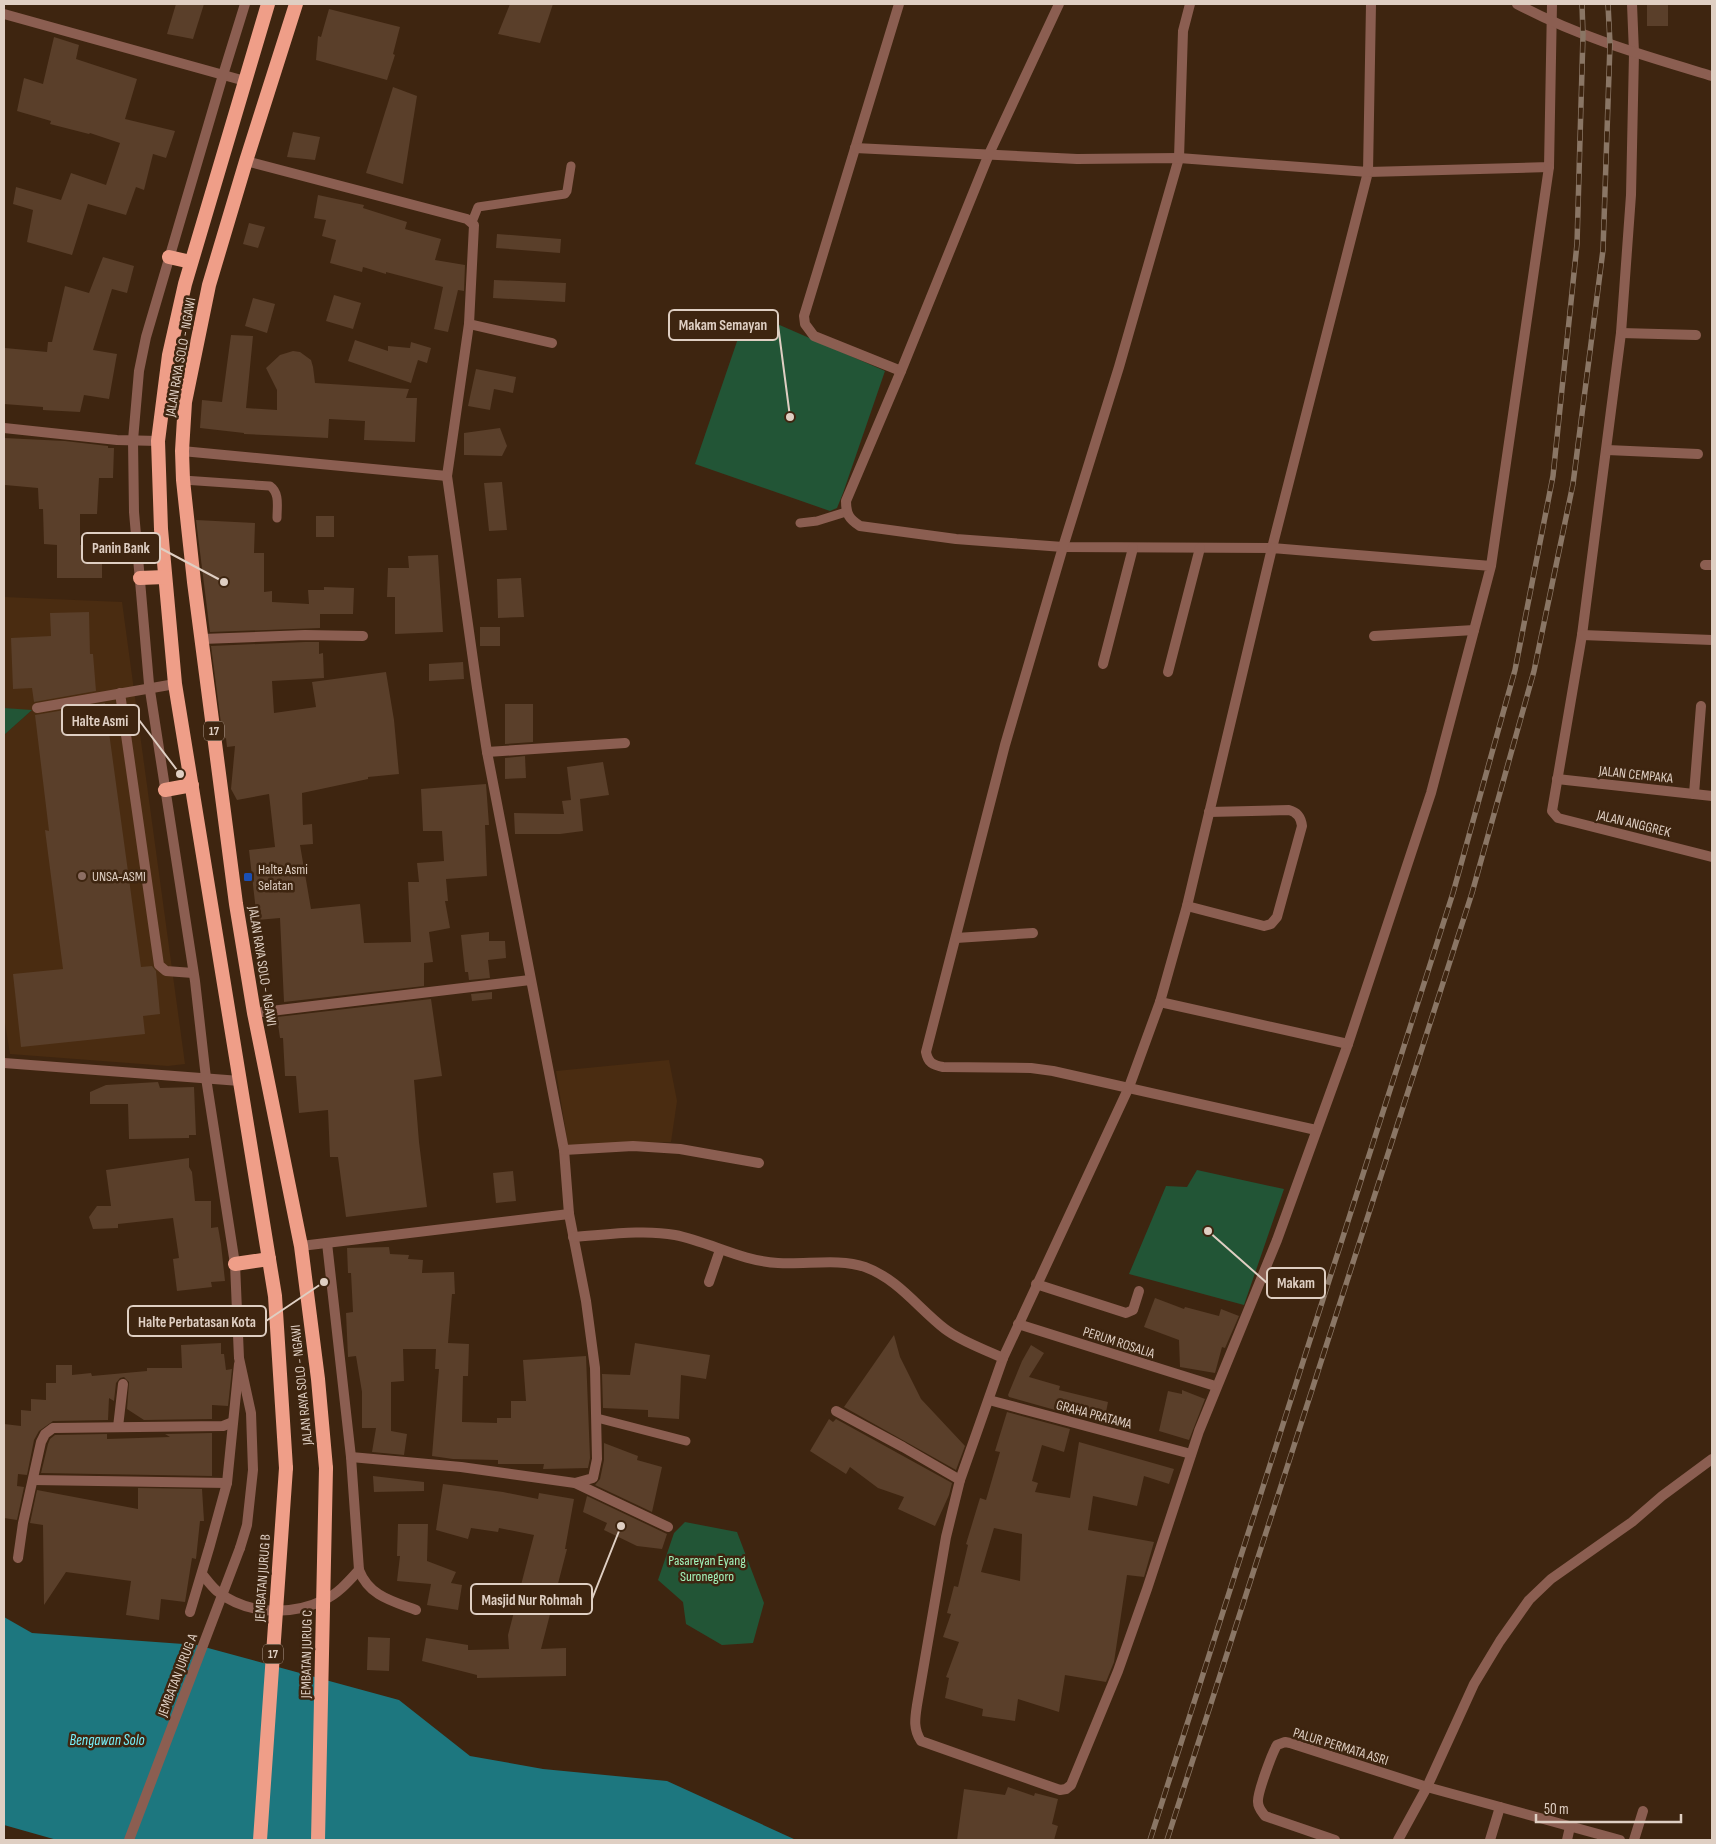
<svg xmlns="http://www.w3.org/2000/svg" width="1716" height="1844" viewBox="0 0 1716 1844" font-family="'Sofia Sans Condensed',sans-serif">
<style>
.built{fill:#4a2c11}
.green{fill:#225536}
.water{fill:#1d777f}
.building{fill:#5a3f2a;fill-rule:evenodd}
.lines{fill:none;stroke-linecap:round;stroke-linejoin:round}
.service{stroke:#8b5e51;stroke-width:9}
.minor{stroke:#8b5e51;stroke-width:10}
.tertiary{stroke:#8b5e51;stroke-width:10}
.trunk{stroke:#ef9e88;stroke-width:14}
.rail-casing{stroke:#8a7665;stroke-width:5.5}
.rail{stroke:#3e2510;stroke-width:4;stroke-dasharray:11;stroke-linecap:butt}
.tertiary-bridge{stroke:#8b5e51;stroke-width:10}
.trunk-bridge{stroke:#ef9e88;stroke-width:14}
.education-dot{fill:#8d6e63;stroke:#3e2510;stroke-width:2}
.transit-dot{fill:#1a4fb4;stroke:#3e2510;stroke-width:2}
.labels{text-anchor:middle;stroke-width:5;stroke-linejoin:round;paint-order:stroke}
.shield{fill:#3e2510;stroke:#af9c8d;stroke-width:1}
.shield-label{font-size:12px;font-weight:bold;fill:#dfcfc3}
.street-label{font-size:14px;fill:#dfcfc3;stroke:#3e2510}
.poi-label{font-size:14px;fill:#dfcfc3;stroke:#3e2510;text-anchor:start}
.park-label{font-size:14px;fill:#a3f5bd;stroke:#3e2510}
.water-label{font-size:15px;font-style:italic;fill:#77f2fd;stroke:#3e2510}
.leader{fill:none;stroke:#dfcfc3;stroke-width:2}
.callout-dot{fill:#dfcfc3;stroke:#3e2510;stroke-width:2}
.callout{fill:#3e2510;stroke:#dfcfc3;stroke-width:2}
.callout-label{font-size:15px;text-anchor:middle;font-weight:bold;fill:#dfcfc3}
</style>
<rect width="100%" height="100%" fill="#3e2510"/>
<g class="built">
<polygon points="4,597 122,602 185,1064 168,1066 10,1054 4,1017 4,735 31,711 4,708"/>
<polygon points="669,1060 677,1101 671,1142 568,1145 556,1071"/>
</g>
<g class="green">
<polygon points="744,321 775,323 885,371 843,493 837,508 830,511 695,464"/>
<polygon points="4,708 32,710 4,735"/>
<polygon points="1197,1170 1284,1189 1244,1305 1129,1274 1166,1186 1187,1187"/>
<polygon points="685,1522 737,1532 764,1603 753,1643 722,1645 686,1624 683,1602 658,1580 674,1533"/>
</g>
<polygon class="water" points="4,1617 32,1633 197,1645 399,1700 470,1756 543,1769 667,1781 796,1840 57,1840 4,1825"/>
<g class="building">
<polygon points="176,4 204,4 193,39 167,34"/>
<polygon points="510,4 553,4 540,43 498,34"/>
<rect x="1647" y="4" width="21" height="22"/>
<polygon points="329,9 400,27 393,54 395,55 387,80 316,60 318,36 321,37"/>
<polygon points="54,37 79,45 76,59 137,79 125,119 175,131 166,158 153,154 144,190 136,187 126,215 88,204 72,255 27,242 33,210 13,204 16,187 61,200 71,173 106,185 120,143 90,133 89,134 50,124 51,121 17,111 24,78 43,84"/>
<polygon points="393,87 417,96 403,184 366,173"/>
<polygon points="293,132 320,137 315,160 287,157"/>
<polygon points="318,195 364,205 363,208 407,222 405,229 441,239 435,260 465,265 464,291 458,290 448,332 434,329 443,287 386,272 386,274 363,267 362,272 330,263 336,240 322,236 326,220 314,218"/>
<polygon points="249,223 265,227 258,248 243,244"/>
<polygon points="497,234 561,239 560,253 496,248"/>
<polygon points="103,257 134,266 127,293 112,289 93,350 117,354 109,399 84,395 80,412 43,410 43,407 4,404 5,348 47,352 48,342 52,342 65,286 89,293"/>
<polygon points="494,280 566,283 565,302 493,298"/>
<polygon points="334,295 361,303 353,329 326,321"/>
<polygon points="253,298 275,304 267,333 245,326"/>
<polygon points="231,335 253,336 246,408 277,410 277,390 266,368 280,355 293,351 300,352 311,360 313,367 315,383 409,389 406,398 417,398 415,442 364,440 365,421 329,419 328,438 244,434 244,433 200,428 202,400 222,402"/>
<polygon points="355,340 388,351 388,346 410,348 411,342 431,348 427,363 418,360 411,383 348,361"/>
<polygon points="476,369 516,377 513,393 494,389 490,410 468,406"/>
<polygon points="500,428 507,446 502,456 464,455 464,433"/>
<polygon points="4,438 65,441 108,446 108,448 114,448 113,478 99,478 97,514 80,514 80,545 102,545 102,578 57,578 57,545 44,544 43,509 39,509 38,488 5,485"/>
<polygon points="502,482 507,530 489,531 484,483"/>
<rect x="316" y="516" width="18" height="21"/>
<polygon points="196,520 255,523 254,553 264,553 264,592 272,591 272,602 309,604 308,590 324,590 324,587 354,588 353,614 320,614 320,628 210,632"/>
<polygon points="438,555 443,632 395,634 395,597 387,597 388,568 409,568 408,556"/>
<polygon points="521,578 524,617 498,618 497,579"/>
<polygon points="89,612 90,654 93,654 96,691 34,702 32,688 13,689 11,638 51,636 50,613"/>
<rect x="480" y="627" width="20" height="19"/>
<polygon points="305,642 319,642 319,654 323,653 324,678 272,681 274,713 316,707 312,682 386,672 394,720 399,774 368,777 368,779 302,793 303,825 312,824 313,844 300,845 311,909 360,904 364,943 411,942 408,882 419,882 417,863 444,861 442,831 423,831 421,789 486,784 489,825 485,825 487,876 446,879 448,901 445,901 450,928 429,932 433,962 424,963 424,986 284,1002 280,918 257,920 249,850 275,847 269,794 237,800 231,789 235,746 227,747 226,738 223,739 211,646"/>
<polygon points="463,662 464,679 429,681 429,664"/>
<polygon points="105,703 141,967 152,966 156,971 160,1014 143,1016 145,1034 21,1047 13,974 63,969 45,830 49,831 35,715"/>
<polygon points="505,704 533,704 533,742 505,744"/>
<polygon points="525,756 526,778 505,779 505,758"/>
<polygon points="603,762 609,795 580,799 583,831 560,834 515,834 514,813 564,814 562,801 571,800 567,767"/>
<polygon points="489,932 489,941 505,941 506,958 488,960 490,978 469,980 468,972 465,972 461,935"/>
<polygon points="492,992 492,999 472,1001 471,994"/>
<polygon points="431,999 442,1076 414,1080 419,1142 427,1207 346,1217 338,1157 330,1157 328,1110 299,1113 296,1076 285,1076 283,1038 280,1038 277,1017"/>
<polygon points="158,1082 160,1088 194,1087 196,1135 189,1135 189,1138 129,1139 128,1104 90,1104 90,1092 106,1085"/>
<polygon points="189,1158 189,1167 192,1172 195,1201 211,1201 211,1228 218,1227 221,1244 225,1281 211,1282 212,1287 177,1291 173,1259 179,1258 173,1218 118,1224 118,1228 93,1229 89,1217 97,1206 111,1206 106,1170"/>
<polygon points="513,1171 516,1201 496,1203 493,1173"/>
<polygon points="389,1247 390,1254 409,1255 408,1259 423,1260 422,1273 454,1272 455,1294 452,1294 448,1343 469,1344 468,1376 463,1376 462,1422 497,1423 497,1418 511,1418 511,1401 526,1401 523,1360 586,1356 590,1458 588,1468 543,1469 544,1464 498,1464 498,1460 453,1459 432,1456 439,1369 435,1369 436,1349 403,1349 404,1381 391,1382 391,1431 407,1434 404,1455 372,1452 376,1428 362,1428 362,1392 356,1356 348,1357 346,1313 353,1312 351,1273 348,1273 347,1248"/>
<polygon points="1155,1298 1184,1309 1185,1307 1219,1316 1221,1309 1239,1316 1225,1348 1222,1347 1215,1373 1180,1367 1179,1340 1144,1327"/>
<polygon points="894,1335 900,1357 921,1399 965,1446 956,1470 844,1407"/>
<polygon points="221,1343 221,1354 224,1354 226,1370 232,1369 228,1406 212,1405 212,1419 144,1420 127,1409 129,1382 124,1377 120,1378 116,1383 114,1401 109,1398 108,1420 53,1421 39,1431 34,1440 27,1475 18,1474 17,1486 24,1487 17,1520 4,1518 4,1424 21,1426 21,1410 31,1411 31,1399 46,1400 46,1383 56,1383 56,1365 72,1365 72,1375 91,1373 92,1376 147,1371 147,1368 182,1368 181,1345"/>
<polygon points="635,1343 710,1355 706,1379 681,1375 679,1419 648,1417 648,1410 603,1408 602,1374 630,1375"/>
<polygon points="1031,1345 1044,1353 1029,1377 1060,1386 1059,1390 1108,1402 1105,1417 1074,1409 1073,1415 1009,1397 1008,1395 1022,1361"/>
<polygon points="1182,1390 1205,1399 1189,1440 1159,1431 1168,1391 1182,1394"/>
<path d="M1007,1412L1070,1429L1064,1452L1042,1445L1032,1481L1038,1483L1035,1492L1070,1498L1079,1442L1174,1469L1169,1484L1144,1476L1137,1506L1093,1496L1088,1530L1154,1542L1144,1577L1127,1575L1114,1662L1106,1682L1065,1675L1059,1712L1018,1699L1015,1721L982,1716L983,1709L945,1698L949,1678L946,1677L959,1642L943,1637L951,1614L947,1613L954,1586L958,1587L968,1545L966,1544L980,1498L986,1500L1000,1452L995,1451ZM994,1528L1022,1534L1020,1581L981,1572Z"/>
<polygon points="829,1419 833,1422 836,1419 952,1483 949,1495 935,1526 898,1509 904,1497 878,1488 850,1467 846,1474 810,1451"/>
<polygon points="212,1433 212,1476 41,1473 48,1444 50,1439 55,1435 107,1434 107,1439 170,1437 165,1434"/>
<polygon points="604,1443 638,1456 637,1460 662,1467 652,1512 595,1485 600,1479 604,1460"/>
<polygon points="373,1476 424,1482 424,1491 374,1492"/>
<polygon points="443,1484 503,1492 538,1499 539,1493 574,1499 565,1549 567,1549 541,1649 566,1648 566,1676 477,1678 477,1675 422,1661 426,1638 468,1645 468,1650 509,1649 508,1635 534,1535 499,1528 498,1532 471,1528 468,1539 436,1530"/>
<polygon points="138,1488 202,1489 204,1521 200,1521 196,1559 192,1558 185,1602 161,1599 159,1620 126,1615 131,1581 66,1572 44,1605 43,1525 30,1523 37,1490 138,1509"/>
<polygon points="587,1496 667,1534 662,1549 637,1546 604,1530 607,1523 583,1512"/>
<polygon points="398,1524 428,1524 427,1561 456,1572 451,1583 462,1585 458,1610 427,1605 431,1584 397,1581 400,1556 397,1556"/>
<polygon points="368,1637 390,1638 389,1671 367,1670"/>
<polygon points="1008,1787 1034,1796 1035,1793 1058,1799 1052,1824 1058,1826 1054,1840 957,1840 964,1789 1005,1795"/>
</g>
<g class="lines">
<g class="service">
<polyline points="472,222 478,207 565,194 567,191 571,166"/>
<path d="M183,480L270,486C280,493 277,506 277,518"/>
<polyline points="800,523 817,521 846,512"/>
<polyline points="597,1418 686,1441"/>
</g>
<g class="minor">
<polyline points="899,4 804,316 805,324 814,336 901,371"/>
<path d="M1059,4L989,154L901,371L846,501C846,514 849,519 860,526L956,539L1063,547L1272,548L1368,172L1549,167L1552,4"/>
<path d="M1190,4L1183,31L1179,158L1119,367L1063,547L1005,745L926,1052C928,1063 933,1065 943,1067L1031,1068L1053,1071L1316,1130"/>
<polyline points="1632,4 1634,53 1631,195 1621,333 1582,635 1552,811 1558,818 1712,857"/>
<polyline points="4,14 245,81"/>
<polyline points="855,148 1077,159 1179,158 1368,172 1371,4"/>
<polyline points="246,161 467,219 474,225 469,324 447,476 477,688 487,752 564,1150 569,1214 586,1301 595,1368 597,1459 593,1478 575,1483"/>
<polyline points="469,324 552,343"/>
<polyline points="1621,333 1696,335"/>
<polyline points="4,428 117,440 158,441"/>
<polyline points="1607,450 1698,454"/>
<polyline points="182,451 447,476"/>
<polyline points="1705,565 1712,565"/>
<path d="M1491,566L1431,793L1348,1044L1277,1240L1199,1431L1147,1589L1118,1671L1071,1785L1066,1789L1060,1790L921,1741C913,1729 915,1718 917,1705L946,1537L960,1480L1003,1358L1129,1087L1160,1002L1187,906L1272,548L1491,566L1549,167"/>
<polyline points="1582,635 1712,640"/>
<polyline points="1374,636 1474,630"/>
<polyline points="202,639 305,635 363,636"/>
<polyline points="1103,664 1133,548"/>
<polyline points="1168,672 1200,548"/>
<polyline points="120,693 159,965 166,971 193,973"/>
<polyline points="37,708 175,684"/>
<polyline points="487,752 625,743"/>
<polyline points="1557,779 1712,796"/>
<polyline points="1694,794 1701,706"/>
<path d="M1187,906L1264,926L1271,924L1277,917L1302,826C1301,817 1297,812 1289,810L1209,812"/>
<polyline points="956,938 1033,933"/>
<polyline points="1160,1002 1348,1044"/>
<polyline points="254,1013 530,980"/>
<polyline points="4,1063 240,1081"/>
<polyline points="564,1150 633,1146 680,1149 759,1163"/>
<path d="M573,1237C604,1235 644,1229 675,1235C710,1242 741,1261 778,1263C805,1265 839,1258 865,1267C898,1279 918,1308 945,1329C962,1342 984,1349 1003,1358"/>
<path d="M327,1243L351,1457L359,1570C369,1596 392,1601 416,1610"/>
<polyline points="301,1246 569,1214"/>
<polyline points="709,1282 720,1250"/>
<polyline points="1036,1284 1126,1313 1133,1310 1139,1291"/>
<polyline points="1018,1324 1212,1385"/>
<polyline points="989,1400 1191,1454"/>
<polyline points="836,1411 903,1447 960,1480"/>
<polyline points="118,1427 123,1384"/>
<polyline points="351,1457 461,1467 575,1483 668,1527"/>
<polyline points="33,1480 227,1483"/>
<polyline points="18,1558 23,1523 41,1442 45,1434 53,1428 223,1426 233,1422"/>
<path d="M202,1574C207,1580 212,1587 217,1591C247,1615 291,1616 324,1600C338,1594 349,1581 359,1570"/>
<polyline points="190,1612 210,1545 227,1483 239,1364"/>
<path d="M1335,1840L1265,1816C1262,1812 1258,1808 1258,1802C1257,1794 1272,1753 1277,1745L1285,1742L1290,1743L1427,1787L1620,1840"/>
<polyline points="1398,1840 1427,1787 1474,1684 1500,1641 1529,1600 1551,1579 1632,1522 1662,1496 1712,1459"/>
<polyline points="1490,1840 1500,1807"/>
<polyline points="1567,1840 1570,1827"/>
<polyline points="1634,1840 1643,1811"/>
</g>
<g class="tertiary">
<path d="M1517,4C1578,37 1645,56 1712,76"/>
<polyline points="240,1548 247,1525 253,1470 251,1413 239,1358 235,1264 206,1078 195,981 149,684 134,512 133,440 139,371 146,337 223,75 245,4"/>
</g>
<g class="trunk">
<polyline points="268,4 185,284 169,355 158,441 161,529 175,684 275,1296 286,1468"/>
<polyline points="296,4 246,161 209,285 185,402 182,451 183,480 194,582 236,904 254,1013 301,1246 318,1379 326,1468"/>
<polyline points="169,257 191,262"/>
<polyline points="140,578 165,577"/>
<polyline points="165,790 192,785"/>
<polyline points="235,1264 269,1259"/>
</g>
<g class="rail-casing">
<g id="rail">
<polyline points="1150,1840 1453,893 1515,670 1553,476 1577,244 1583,35 1582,4"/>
<polyline points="1167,1840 1472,893 1534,671 1573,484 1603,250 1610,44 1608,4"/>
</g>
</g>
<use href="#rail" class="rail"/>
<polyline class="tertiary-bridge" points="129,1840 240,1548"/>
<g class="trunk-bridge">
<polyline points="260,1840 286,1468"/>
<polyline points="318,1840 326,1468"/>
</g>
</g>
<circle class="education-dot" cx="82" cy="876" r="5"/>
<rect class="transit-dot" x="243" y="872" width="10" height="10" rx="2.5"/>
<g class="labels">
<g class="shield">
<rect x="204" y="721.5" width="20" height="19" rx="4"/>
<rect x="263" y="1644.5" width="20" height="19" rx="4"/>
</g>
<g class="shield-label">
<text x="214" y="735">17</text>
<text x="273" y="1658">17</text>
</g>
<g class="street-label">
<text transform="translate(180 357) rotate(-80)" y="5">JALAN RAYA SOLO - NGAWI</text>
<text transform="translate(1636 774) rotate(6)" y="5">JALAN CEMPAKA</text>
<text transform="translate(1634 823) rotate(14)" y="5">JALAN ANGGREK</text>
<text transform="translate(263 966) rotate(81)" y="5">JALAN RAYA SOLO - NGAWI</text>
<text transform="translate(1119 1342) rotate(18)" y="5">PERUM ROSALIA</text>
<text transform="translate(301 1385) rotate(-96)" y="5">JALAN RAYA SOLO - NGAWI</text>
<text transform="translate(1094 1414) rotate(15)" y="5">GRAHA PRATAMA</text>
<text transform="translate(262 1578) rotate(-86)" y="5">JEMBATAN JURUG B</text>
<text transform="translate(306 1654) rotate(-89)" y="5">JEMBATAN JURUG C</text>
<text transform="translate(177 1675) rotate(-69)" y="5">JEMBATAN JURUG A</text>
<text transform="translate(1341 1746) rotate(17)" y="5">PALUR PERMATA ASRI</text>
</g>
<g class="poi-label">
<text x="258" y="874">Halte Asmi<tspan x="258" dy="16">Selatan</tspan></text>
<text x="92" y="881">UNSA-ASMI</text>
</g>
<g class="park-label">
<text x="707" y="1565">Pasareyan Eyang<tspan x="707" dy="16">Suronegoro</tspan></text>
</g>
<g class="water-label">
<text x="107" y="1745">Bengawan Solo</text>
</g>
</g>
<path class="leader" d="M790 417L778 325M224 582L160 548M180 774L139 720M1208 1231L1267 1283M324 1282L266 1321M621 1526L592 1599"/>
<g class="callout-dot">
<circle cx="790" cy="417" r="5"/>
<circle cx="224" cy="582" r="5"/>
<circle cx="180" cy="774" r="5"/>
<circle cx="1208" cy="1231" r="5"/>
<circle cx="324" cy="1282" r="5"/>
<circle cx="621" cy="1526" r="5"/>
</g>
<g class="callout">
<rect x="669" y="310" width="109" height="30" rx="5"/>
<rect x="82" y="533" width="78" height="30" rx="5"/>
<rect x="62" y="705" width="77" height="30" rx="5"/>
<rect x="1267" y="1268" width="58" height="30" rx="5"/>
<rect x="128" y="1306" width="138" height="30" rx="5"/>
<rect x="471" y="1584" width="121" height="30" rx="5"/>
</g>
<g class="callout-label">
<text x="723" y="330">Makam Semayan</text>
<text x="121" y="553">Panin Bank</text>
<text x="100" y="726">Halte Asmi</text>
<text x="1296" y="1288">Makam</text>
<text x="197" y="1327">Halte Perbatasan Kota</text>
<text x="532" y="1605">Masjid Nur Rohmah</text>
</g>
<rect width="1716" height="1844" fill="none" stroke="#dfcfc3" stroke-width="10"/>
<path d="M1536 1814v8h145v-8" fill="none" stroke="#dfcfc3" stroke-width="2.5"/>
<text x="1544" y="1814" font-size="15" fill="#dfcfc3" stroke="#3e2510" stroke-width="4" paint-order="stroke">50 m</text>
</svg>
